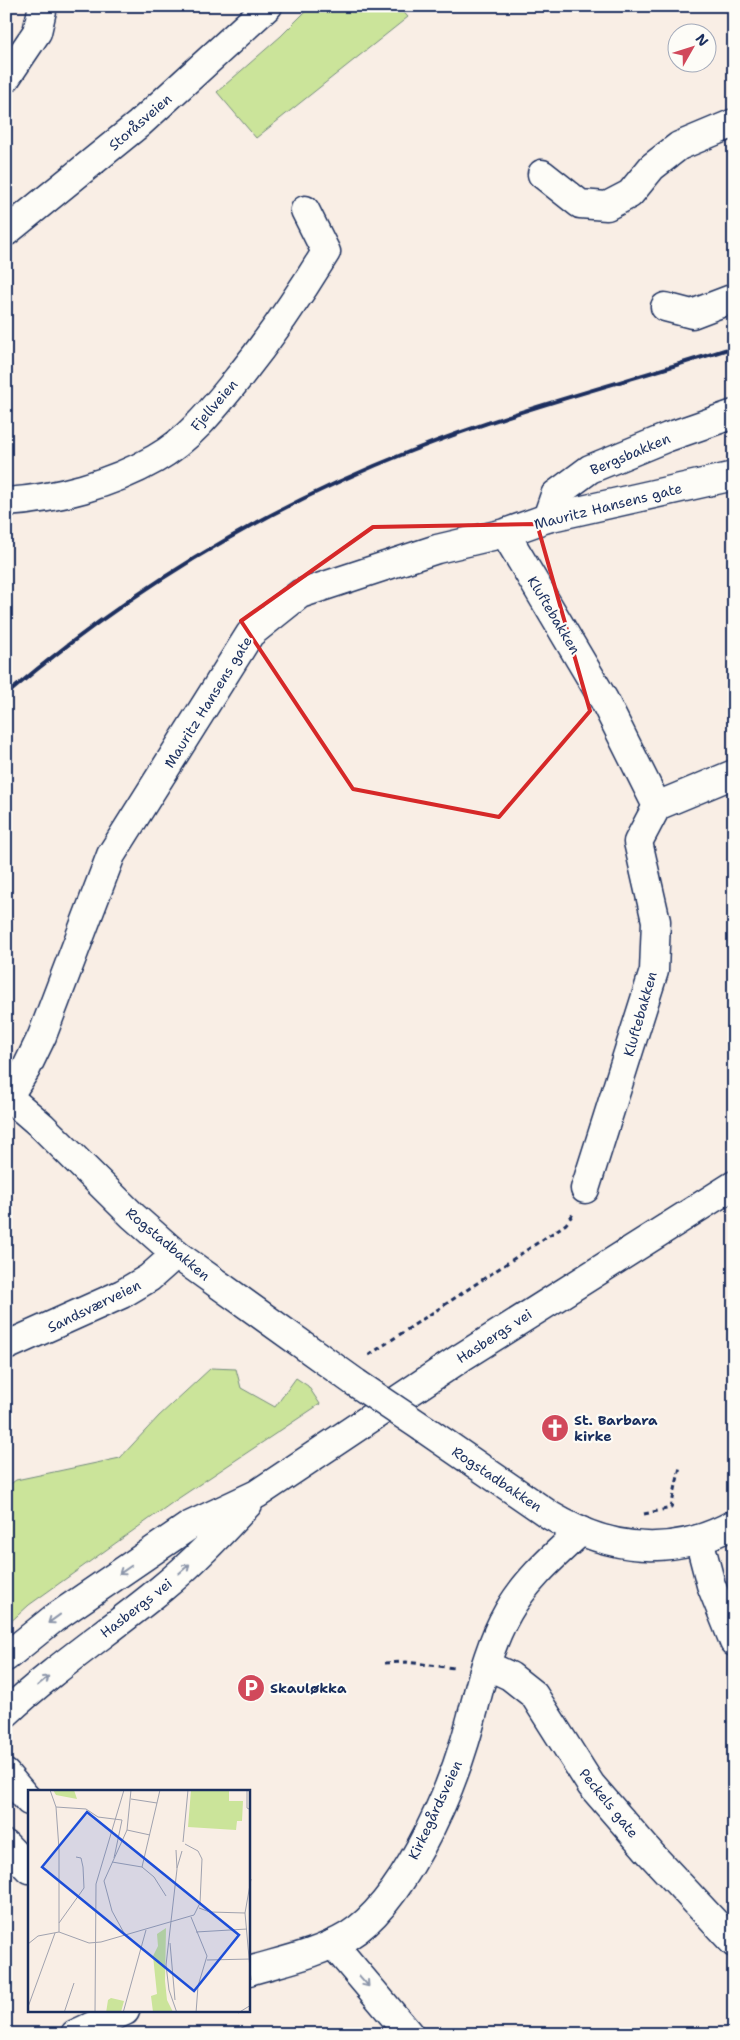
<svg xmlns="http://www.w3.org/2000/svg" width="740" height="2040" viewBox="0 0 740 2040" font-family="'Shantell Sans',sans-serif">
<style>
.green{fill:#cbe49a;stroke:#738a7c}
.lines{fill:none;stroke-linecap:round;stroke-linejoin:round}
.minor-casing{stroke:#1b2f5e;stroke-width:31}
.path{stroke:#1b2f5e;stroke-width:3;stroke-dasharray:5 4;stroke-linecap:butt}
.minor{stroke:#fdfcf7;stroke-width:28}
.rail{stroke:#1b2f5e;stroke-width:4}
.minor-bridge-casing{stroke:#1b2f5e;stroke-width:31;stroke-linecap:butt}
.minor-bridge{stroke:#fdfcf7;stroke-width:28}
.oneway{stroke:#8c96aa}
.marked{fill:none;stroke:#d62828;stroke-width:4;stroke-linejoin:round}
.labels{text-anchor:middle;stroke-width:4.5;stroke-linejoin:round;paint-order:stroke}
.street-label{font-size:14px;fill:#1b2f5e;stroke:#fdfcf7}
.poi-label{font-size:14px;font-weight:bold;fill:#1b2f5e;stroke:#fdfcf7;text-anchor:start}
.inset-road{fill:none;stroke:#a0a2af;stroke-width:1}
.view{fill:#1d4ed8;fill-opacity:0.15;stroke:#1d4ed8;stroke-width:2.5}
.inset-edge{fill:none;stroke:#1b2f5e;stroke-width:2.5}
</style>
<rect width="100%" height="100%" fill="#f9eee5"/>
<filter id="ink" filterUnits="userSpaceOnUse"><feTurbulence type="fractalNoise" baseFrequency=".02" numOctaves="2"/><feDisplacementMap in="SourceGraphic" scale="10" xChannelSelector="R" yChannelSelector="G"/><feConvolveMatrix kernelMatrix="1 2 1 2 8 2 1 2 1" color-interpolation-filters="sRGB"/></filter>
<g filter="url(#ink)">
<g class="green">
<polygon points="311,6 398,6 408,17 256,138 217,92 281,36"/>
<polygon points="211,1368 236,1369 241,1388 275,1407 296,1378 308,1386 320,1404 176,1500 29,1605 6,1626 6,1487 16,1480 120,1458 159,1416"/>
</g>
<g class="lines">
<g class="minor-casing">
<g id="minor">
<polyline points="6,78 37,32 43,6"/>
<polyline points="542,174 580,204 607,206 630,194 652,167 679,146 734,123"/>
<polyline points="6,232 139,124 268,6"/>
<polyline points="665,307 692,314 734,298"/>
<path d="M6,502C56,499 111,484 155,459C189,440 215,407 239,377C271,337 299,296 326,252L305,210"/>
<polyline points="547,518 555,495 590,469 668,437 734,414"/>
<polyline points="505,533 604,700 657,806 638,842 656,921 654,971 585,1189"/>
<polyline points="657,806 734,774"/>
<polyline points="6,1095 42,1126 133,1216 176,1254 356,1383"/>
<polyline points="8,1097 26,1069 42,1036 111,855 250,634 300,594 437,549 505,533 547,518 734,476"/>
<polyline points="6,1346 122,1294 149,1278 176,1254"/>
<path d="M423,1428L551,1516C610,1551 672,1558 734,1524"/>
<polyline points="699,1539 711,1585 734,1642"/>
<polyline points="6,1657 53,1619 189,1526 257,1494 462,1357 734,1185"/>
<polyline points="486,1665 510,1676 534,1695 591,1785 651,1854 734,1943"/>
<path d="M6,1713C54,1668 110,1631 161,1589C193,1563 220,1534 248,1504"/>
<polyline points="6,1774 29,1801"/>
<polyline points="6,1845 29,1869"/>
<polyline points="333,1944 409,2034"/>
<path d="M249,1971C282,1961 318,1954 348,1936C402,1903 447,1800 465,1741C478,1698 485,1652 508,1612C526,1580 554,1556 581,1531"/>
<polyline points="75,2034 125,2011"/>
</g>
</g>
<g class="path">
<polyline points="369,1355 566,1224 573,1214"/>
<polyline points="644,1514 671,1508 680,1467"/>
<polyline points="385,1663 406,1662 454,1668"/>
</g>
<use href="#minor" class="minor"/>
<path class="rail" d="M6,695C127,592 263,509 411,451C516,409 626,382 734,347"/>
<g class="minor-bridge-casing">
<polyline id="minor-bridge" points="356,1383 423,1428"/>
</g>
<use href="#minor-bridge" class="minor-bridge"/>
</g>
<defs><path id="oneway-shaft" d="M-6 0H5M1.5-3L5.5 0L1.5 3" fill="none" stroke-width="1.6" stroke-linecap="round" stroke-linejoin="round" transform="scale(1.25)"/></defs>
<g class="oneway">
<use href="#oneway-shaft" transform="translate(184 1569) rotate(-41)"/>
<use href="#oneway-shaft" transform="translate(125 1570) rotate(145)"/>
<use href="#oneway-shaft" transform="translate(54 1619) rotate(144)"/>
<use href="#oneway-shaft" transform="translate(43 1681) rotate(-40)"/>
<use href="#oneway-shaft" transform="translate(364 1981) rotate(49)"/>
</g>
</g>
<path class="marked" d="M537,524L590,711L499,817L353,789L241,621L373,527Z"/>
<defs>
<g id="church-disc" transform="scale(1.4375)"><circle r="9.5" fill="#d1495b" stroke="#fdfcf7"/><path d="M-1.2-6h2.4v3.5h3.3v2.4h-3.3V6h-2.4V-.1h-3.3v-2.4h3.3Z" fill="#fff"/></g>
<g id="parking-disc" transform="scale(1.4375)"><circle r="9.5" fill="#d1495b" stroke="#fdfcf7"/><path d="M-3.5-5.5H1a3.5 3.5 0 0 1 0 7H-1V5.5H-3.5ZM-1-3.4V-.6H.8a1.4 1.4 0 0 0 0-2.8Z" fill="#fff"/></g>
</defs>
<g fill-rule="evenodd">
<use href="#church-disc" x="555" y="1428"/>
<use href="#parking-disc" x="251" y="1688"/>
</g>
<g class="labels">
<g class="street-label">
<text transform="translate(140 122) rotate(-41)" y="5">Storåsveien</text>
<text transform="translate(214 405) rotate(-49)" y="5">Fjellveien</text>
<text transform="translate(630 454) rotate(-23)" y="5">Bergsbakken</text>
<text transform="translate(608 506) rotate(-14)" y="5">Mauritz Hansens gate</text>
<text transform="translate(554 615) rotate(59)" y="5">Kluftebakken</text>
<text transform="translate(208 702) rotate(-58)" y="5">Mauritz Hansens gate</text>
<text transform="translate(640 1014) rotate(-74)" y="5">Kluftebakken</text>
<text transform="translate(168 1244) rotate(40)" y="5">Rogstadbakken</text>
<text transform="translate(94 1306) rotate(-26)" y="5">Sandsværveien</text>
<text transform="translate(494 1336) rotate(-33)" y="5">Hasbergs vei</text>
<text transform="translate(497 1479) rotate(34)" y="5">Rogstadbakken</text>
<text transform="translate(136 1608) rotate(-38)" y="5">Hasbergs vei</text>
<text transform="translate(609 1803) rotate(51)" y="5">Peckels gate</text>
<text transform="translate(435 1810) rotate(-65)" y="5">Kirkegårdsveien</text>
</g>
<g class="poi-label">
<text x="574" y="1425">St. Barbara<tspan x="574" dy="16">kirke</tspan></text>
<text x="270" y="1693">Skauløkka</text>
</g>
</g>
<g transform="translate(28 1790)">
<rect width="222" height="222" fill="#f9eee5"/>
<path d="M25,0H46L49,9L28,5ZM163,0H201V11H215L214,31H209L208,40L160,37ZM138,138L137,191L139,210L145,222H125L123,206L129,204L125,166L130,156L129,144ZM83,208L96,211L93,222L78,223L80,210Z" fill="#cbe49a"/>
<path class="inset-road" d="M22,0L28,17L31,59V142M219,0V18L223,20M103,9L129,13M28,17L58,19L70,27L94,30L86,68M99,40L122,45M155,52L160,0M148,60L149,79L138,175L141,200L149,223M84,72L114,77L126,87L138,106M114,77L132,0M149,78L154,61M223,89L217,123L223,190M171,118L182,122L217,123M163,127L179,166L170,196L168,223M31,133L56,98L55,77L53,68L48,67M168,142L219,139M96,143L84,121L76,91L99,40L103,0M142,153L147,210M0,154L10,146L31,142L61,153L73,152L166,125L172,113L174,69L170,61L157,54M179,170L223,169M0,217L27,143M36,223L46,193M67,223L68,94L96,0M95,223L118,140M210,223L223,215"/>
<path class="view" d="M59,22L211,145L166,201L14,77Z"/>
<rect width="222" height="222" class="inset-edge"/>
</g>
<rect width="740" height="2040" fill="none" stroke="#fdfcf7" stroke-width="25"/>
<rect x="12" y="12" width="715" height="2015" fill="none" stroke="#1b2f5e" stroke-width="2" filter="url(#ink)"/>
<g transform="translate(692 48) rotate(51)"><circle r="24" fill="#fdfcf7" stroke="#a3aaba"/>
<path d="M0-4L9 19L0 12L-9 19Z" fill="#d1495b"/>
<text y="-8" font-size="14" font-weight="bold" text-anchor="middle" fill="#1b2f5e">N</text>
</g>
</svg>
